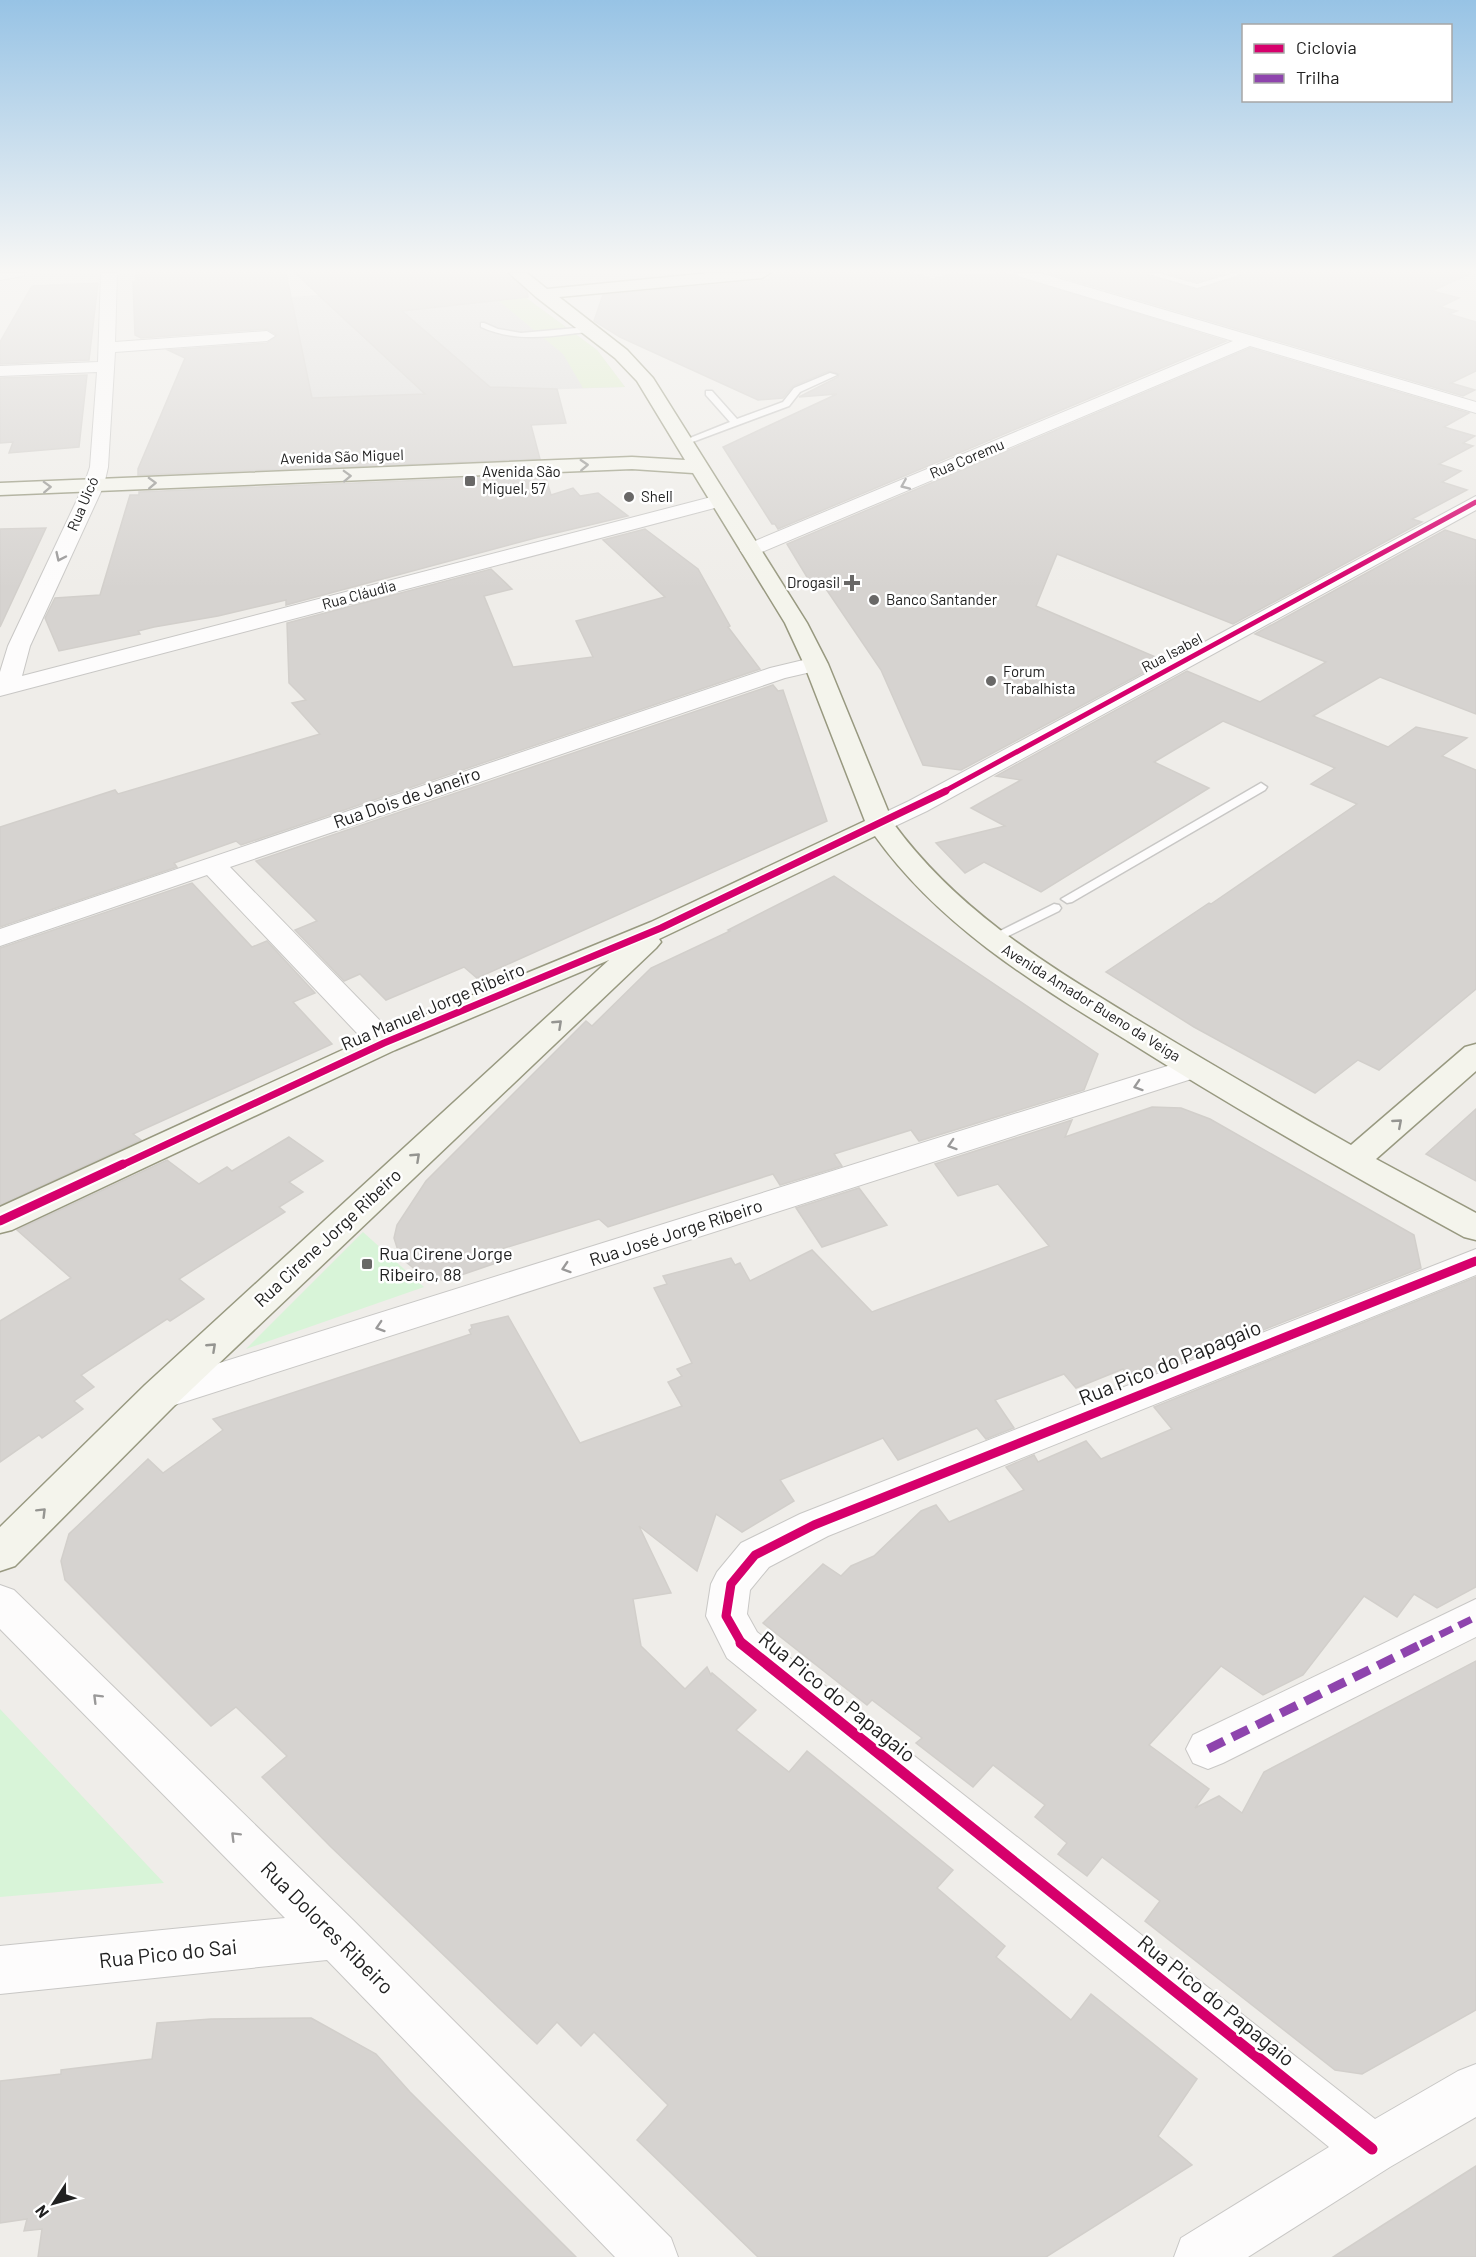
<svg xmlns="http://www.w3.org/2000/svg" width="1476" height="2257" viewBox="0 0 1476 2257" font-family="Barlow,sans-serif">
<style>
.residential{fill:#dedddb}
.grass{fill:#dcecc9}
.park{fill:#d8f4d8}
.building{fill:#d6d3d0;stroke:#d2cfcb;stroke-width:1.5}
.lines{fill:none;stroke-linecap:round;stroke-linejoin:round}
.lane-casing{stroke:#c8c7c5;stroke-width:3}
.street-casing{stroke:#c8c7c5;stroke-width:2}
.secondary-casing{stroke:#989980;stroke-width:3}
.lane{fill:#fdfcfc;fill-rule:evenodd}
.street{fill:#fdfcfc;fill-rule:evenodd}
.secondary{fill:#f4f4ec;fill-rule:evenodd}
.quiet-far1{stroke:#8e44ad;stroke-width:7;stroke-dasharray:14 7;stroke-linecap:butt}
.quiet{stroke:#8e44ad;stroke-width:9;stroke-dasharray:18 9;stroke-linecap:butt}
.cycleway-far3-casing{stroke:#fff;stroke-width:8}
.cycleway-far2-casing{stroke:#fff;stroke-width:10}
.cycleway-far1-casing{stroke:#fff;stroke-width:13}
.cycleway-casing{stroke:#fff;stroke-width:15}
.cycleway-far3{stroke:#d6006c;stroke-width:5}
.cycleway-far2{stroke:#d6006c;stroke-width:7}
.cycleway-far1{stroke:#d6006c;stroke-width:9}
.cycleway{stroke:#d6006c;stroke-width:11}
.oneway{stroke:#959591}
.oneway2{stroke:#9a9999}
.poi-dot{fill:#696867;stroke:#fff;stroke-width:2}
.labels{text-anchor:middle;stroke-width:5;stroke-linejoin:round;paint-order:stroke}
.far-street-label{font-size:15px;fill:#212121;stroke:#fff}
.far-poi-label{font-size:15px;fill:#212121;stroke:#fff;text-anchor:start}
.street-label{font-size:18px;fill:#212121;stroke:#fff}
.poi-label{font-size:18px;fill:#212121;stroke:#fff;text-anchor:start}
.near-street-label{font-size:21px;fill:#212121;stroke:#fff}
</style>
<rect width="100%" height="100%" fill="#efede9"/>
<polygon class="residential" points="502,280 597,350 625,387 310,398 291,297"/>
<polygon class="grass" points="502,280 597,350 625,387 583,388 563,354 476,282"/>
<g class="park">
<polygon points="363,1232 424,1287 246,1349"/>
<polygon points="0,1709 164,1883 0,1897"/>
</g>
<g class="building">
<polygon points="136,273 286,273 312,398 425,394 295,273 507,273 527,292 528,297 402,311 490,387 557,389 566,423 531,425 540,459 138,475 138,469 185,358 168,350 267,343 277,335 267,329 141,338 135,335 133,282 135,282"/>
<polygon points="772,273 912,273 933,279 953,273 967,275 1005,273 1226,341 778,529 775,524 772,524 723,447 837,394 799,397 838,377 839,374 829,371 793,386 783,398 758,400 620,337 594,321 603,295 769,280"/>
<polygon points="1048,273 1143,273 1196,290 1240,277 1240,273 1471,273 1432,291 1459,298 1440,307 1457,311 1449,314 1476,322 1476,371 1451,383 1475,390 1463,396"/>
<polygon points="1167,273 1226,273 1197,282"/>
<polygon points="98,283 89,360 0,364 0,342 32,286"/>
<polygon points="1250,348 1469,413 1444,427 1475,436 1463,443 1473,446 1439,464 1461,471 1442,482 1467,490 1412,519 1422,522 1233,624 1057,554 1036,606 1165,661 961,770 923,765 881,670 822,583 813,587 787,544"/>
<polygon points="87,375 79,447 9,453 13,442 0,443 0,378"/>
<polygon points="545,475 551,495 573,488 580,496 598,493 628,516 539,537 286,605 286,600 218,616 154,627 138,631 140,634 59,651 45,618 55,598 100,595 130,495 139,495 139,492"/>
<polygon points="46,528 0,627 0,529"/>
<polygon points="645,529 698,569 730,626 728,627 760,669 241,845 236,841 174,863 177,867 0,927 0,827 115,790 118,794 320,734 292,703 306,700 289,683 287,623 491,569 512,589 484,596 513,667 593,657 576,621 665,597 603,540"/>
<polygon points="1445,530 1476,540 1476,714 1380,677 1313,716 1388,747 1416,727 1467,738 1442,756 1476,770 1476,989 1379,1070 1358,1060 1315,1093 1194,1027 1106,972 1209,903 1211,904 1357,804 1311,784 1335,768 1223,721 1154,762 1209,788 1041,892 984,862 965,873 936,843 1005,826 971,808 1021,780 996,776 1187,671 1260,702 1326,662 1255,634"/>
<polygon points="773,685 778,691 783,690 827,821 477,978 464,967 386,1000 360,974 344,981 295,930 317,921 256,861"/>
<polygon points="834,876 1098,1054 1084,1090 919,1141 911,1130 834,1154 842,1166 780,1185 773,1174 608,1227 599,1219 498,1250 502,1261 444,1281 416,1270 400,1257 394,1238 397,1225 426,1181 586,1021 592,1026 651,968 730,931 728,930"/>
<polygon points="192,883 252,947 267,941 315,993 293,1002 332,1044 133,1134 141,1140 0,1205 0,948"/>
<polygon points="1152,1107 1181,1108 1210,1119 1414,1235 1421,1268 1133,1381 1123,1369 1076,1388 1064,1374 995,1400 1014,1428 986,1439 977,1428 898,1460 883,1438 780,1480 794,1501 742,1532 716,1514 697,1571 639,1526 671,1593 633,1599 641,1646 685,1689 707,1667 711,1675 712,1673 756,1710 736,1730 789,1772 807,1751 953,1870 937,1888 1005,1946 996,1957 1071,2020 1091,1994 1197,2079 1158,2136 1192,2165 1046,2257 758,2257 637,2140 668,2105 594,2032 581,2046 557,2022 537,2044 500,2009 331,1847 262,1777 287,1756 236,1707 211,1726 65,1580 61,1561 69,1534 148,1459 163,1473 223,1430 213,1419 471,1334 469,1330 472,1328 471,1325 508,1316 580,1443 682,1406 668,1382 682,1376 677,1369 692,1363 654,1288 667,1284 663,1276 731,1258 735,1265 740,1263 750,1281 812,1250 872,1312 1049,1246 998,1184 958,1196 935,1164 1072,1120 1065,1137"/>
<polygon points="1476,1109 1476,1181 1426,1154"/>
<polygon points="289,1137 323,1161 289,1182 303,1192 279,1207 285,1212 179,1279 204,1299 170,1321 167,1319 81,1375 94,1387 74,1401 83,1409 42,1438 39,1435 0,1462 0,1321 71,1278 17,1230 167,1160 199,1184 227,1167 232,1171"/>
<polygon points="859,1188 887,1225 822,1247 796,1208"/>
<polygon points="1476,1277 1476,1587 1437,1608 1414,1594 1397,1617 1364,1596 1303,1675 1263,1695 1221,1666 1149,1745 1209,1789 1195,1808 1219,1796 1242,1813 1264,1772 1476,1661 1476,2010 1362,2074 1335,2070 1145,1921 1160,1901 1102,1857 1087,1876 1058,1854 1067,1843 1035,1817 1045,1805 993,1765 973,1787 916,1743 922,1738 872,1700 867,1705 763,1623 823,1564 841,1576 851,1566 874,1556 921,1511 936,1505 949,1522 1024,1490 1006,1467 1034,1455 1038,1462 1086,1441 1101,1459 1172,1429 1154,1407"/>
<polygon points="311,2018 376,2054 410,2092 576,2257 38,2257 42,2229 24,2231 27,2219 0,2223 0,2081 61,2074 61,2070 152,2059 157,2023 211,2019"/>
<polygon points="1476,2166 1476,2257 1333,2257 1383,2225"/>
</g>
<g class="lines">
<g class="lane-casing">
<g id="lane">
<polygon points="1145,273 1158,273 1197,284 1234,273 1239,275 1197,288"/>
<path d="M484,323L498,329L521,333L588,327L592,329C586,333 577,333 569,334C539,338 510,340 481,327V323Z"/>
<polygon points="830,373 837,375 800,392 789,406 687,444 680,442 730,422 706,395 706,391 712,391 737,419 783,402 794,388"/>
<polygon points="1261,783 1267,787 1265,790 1072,902 1067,903 1061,899"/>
<polygon points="1054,904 1059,905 1061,908 1059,911 996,942 991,943 984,939"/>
</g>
</g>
<g class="street-casing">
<g id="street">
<polygon points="0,273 26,273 23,276 0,280"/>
<polygon points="101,273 117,273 115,342 267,331 275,336 267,341 115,352 108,467 104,485 30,646 22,676 719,495 726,497 729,501 726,505 0,696 0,672 8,646 84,485 90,467 97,372 0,376 0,366 98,362"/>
<polygon points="1015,273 1040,273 1476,402 1476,413 1250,346 757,554 750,556 743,554 740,550 743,546 1233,341 1018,276"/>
<polygon points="1476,496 1476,510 927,811 889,829 880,832 871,829 867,824 871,819 909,801"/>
<polygon points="816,657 824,659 827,664 824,669 785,678 230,867 395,1036 399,1043 395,1050 384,1052 373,1050 207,875 0,946 0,929 770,668"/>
<polygon points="1193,1058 1204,1061 1208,1068 1204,1075 159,1410 146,1406 141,1396 146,1386 159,1382"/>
<polygon points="1476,1249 1476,1275 828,1536 769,1567 750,1590 747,1614 757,1632 1375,2119 1458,2071 1476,2064 1476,2117 1390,2167 1248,2257 1174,2257 1181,2238 1329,2147 727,1658 706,1616 711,1584 717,1572 741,1543 800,1514"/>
<polygon points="0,1585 14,1590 353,1920 671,2238 678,2257 615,2257 327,1960 0,1994 0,1946 285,1918 0,1629"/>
<polygon points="1476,1599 1476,1637 1223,1763 1208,1769 1193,1763 1186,1749 1193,1735"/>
</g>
</g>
<g class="secondary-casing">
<path id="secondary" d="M509,273H527L547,289L710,273H770L762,278L559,297L627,350L653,378L807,623L828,664L893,823C957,910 1041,961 1131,1016C1204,1060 1277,1103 1351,1145L1465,1047L1476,1044V1071L1376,1159L1476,1213V1240L1464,1237C1351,1175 1239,1111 1131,1043C1037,985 941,928 875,836L659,939L661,942L656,948L173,1407L15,1566L0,1571V1527L145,1385L609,960L395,1050L12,1230L0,1233V1207L373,1036L651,922L865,821L804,664L785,623L693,473L632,469L0,495V483L632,457L685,460L637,381L615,358L536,297Z"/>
</g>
<use href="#lane" class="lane"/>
<use href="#street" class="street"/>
<use href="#secondary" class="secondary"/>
<polyline class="quiet-far1" points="1421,1644 1476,1617"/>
<polyline class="quiet" points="1208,1749 1424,1643"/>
<g class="cycleway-far3-casing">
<polyline id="cycleway-far3" points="943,792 1476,502"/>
</g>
<g class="cycleway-far2-casing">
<polyline id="cycleway-far2" points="120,1166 384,1043 661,928 946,791"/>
</g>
<g class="cycleway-far1-casing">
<g id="cycleway-far1">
<polyline points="0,1221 123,1164"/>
<polyline points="742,1644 726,1616 731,1584 755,1555 814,1525 1476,1261"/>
</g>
</g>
<g class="cycleway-casing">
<polyline id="cycleway" points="741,1643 1372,2149"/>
</g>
<use href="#cycleway-far3" class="cycleway-far3"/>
<use href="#cycleway-far2" class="cycleway-far2"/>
<use href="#cycleway-far1" class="cycleway-far1"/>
<use href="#cycleway" class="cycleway"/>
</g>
<defs><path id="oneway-chevron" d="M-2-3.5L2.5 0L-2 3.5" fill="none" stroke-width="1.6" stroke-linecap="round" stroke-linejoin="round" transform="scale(1.5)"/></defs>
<g class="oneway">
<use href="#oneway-chevron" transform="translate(584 465) rotate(-3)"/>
<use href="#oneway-chevron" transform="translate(347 476) rotate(-2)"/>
<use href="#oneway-chevron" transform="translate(152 483) rotate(-2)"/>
<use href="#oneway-chevron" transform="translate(47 487) rotate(-2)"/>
<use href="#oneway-chevron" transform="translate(558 1024) rotate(-43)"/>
<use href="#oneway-chevron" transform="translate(1398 1123) rotate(-41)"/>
<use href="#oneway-chevron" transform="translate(416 1157) rotate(-43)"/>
<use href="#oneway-chevron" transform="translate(212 1347) rotate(-43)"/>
<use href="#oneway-chevron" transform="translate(42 1512) rotate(-45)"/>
</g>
<g class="oneway2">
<use href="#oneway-chevron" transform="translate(905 485) rotate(157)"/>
<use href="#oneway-chevron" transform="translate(60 557) rotate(115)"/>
<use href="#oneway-chevron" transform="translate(1138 1086) rotate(162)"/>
<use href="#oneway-chevron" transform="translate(952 1145) rotate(162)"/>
<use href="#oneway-chevron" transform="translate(566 1268) rotate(162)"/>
<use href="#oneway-chevron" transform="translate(380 1327) rotate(162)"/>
<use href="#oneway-chevron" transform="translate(97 1698) rotate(-135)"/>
<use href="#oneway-chevron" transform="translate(235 1836) rotate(-135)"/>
</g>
<linearGradient id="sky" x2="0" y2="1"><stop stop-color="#97c3e5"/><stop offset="0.46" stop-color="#f8f7f5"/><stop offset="1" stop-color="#f8f7f5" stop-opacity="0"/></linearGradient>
<rect width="1476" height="589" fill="url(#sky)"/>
<g class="poi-dot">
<rect x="464" y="475" width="12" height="12" rx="3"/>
<circle cx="629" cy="497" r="6"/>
<path d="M849 574h6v6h6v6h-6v6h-6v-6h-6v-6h6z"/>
<circle cx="874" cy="600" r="6"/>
<circle cx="991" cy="681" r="6"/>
<rect x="361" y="1258" width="12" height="12" rx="3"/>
</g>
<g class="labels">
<g class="far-street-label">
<text transform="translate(342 457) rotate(-2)" y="5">Avenida São Miguel</text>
<text transform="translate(967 459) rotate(-23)" y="5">Rua Coremu</text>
<text transform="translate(83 504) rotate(-67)" y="5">Rua Uicó</text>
<text transform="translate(359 595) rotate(-15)" y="5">Rua Cláudia</text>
<text transform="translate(1172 653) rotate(-28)" y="5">Rua Isabel</text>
<text transform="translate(1091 1003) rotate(32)" y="5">Avenida Amador Bueno da Veiga</text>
</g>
<g class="far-poi-label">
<text x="482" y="477">Avenida São<tspan x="482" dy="17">Miguel, 57</tspan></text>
<text x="641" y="502">Shell</text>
<text x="840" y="588" text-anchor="end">Drogasil</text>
<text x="886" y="605">Banco Santander</text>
<text x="1003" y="677">Forum<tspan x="1003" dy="17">Trabalhista</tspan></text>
</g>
<g class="street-label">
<text transform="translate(407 798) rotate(-19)" y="6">Rua Dois de Janeiro</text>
<text transform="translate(433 1007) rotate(-23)" y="6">Rua Manuel Jorge Ribeiro</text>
<text transform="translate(676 1233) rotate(-18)" y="6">Rua José Jorge Ribeiro</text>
<text transform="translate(328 1238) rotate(-43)" y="6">Rua Cirene Jorge Ribeiro</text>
</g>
<g class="poi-label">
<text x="379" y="1260">Rua Cirene Jorge<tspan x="379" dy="21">Ribeiro, 88</tspan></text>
</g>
<g class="near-street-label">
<text transform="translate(1170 1363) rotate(-22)" y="7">Rua Pico do Papagaio</text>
<text transform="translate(837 1697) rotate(39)" y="7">Rua Pico do Papagaio</text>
<text transform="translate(327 1928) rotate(45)" y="7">Rua Dolores Ribeiro</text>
<text transform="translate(168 1954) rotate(-6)" y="7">Rua Pico do Sai</text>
<text transform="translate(1216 2001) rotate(39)" y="7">Rua Pico do Papagaio</text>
</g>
</g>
<rect x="1242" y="24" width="210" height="78" fill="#ffffff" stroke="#a6a6a6" stroke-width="1.5"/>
<rect x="1254" y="44" width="30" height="9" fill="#d6006c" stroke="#a6a6a6" stroke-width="1.5"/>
<text x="1296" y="54" font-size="18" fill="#212121">Ciclovia</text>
<rect x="1254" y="74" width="30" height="9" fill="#8e44ad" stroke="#a6a6a6" stroke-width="1.5"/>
<text x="1296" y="84" font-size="18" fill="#212121">Trilha</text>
<g transform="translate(54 2203) rotate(234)" stroke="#ffffff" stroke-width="4.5" paint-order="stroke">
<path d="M0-4.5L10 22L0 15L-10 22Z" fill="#212121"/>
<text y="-9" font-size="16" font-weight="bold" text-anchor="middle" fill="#212121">N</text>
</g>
</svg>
